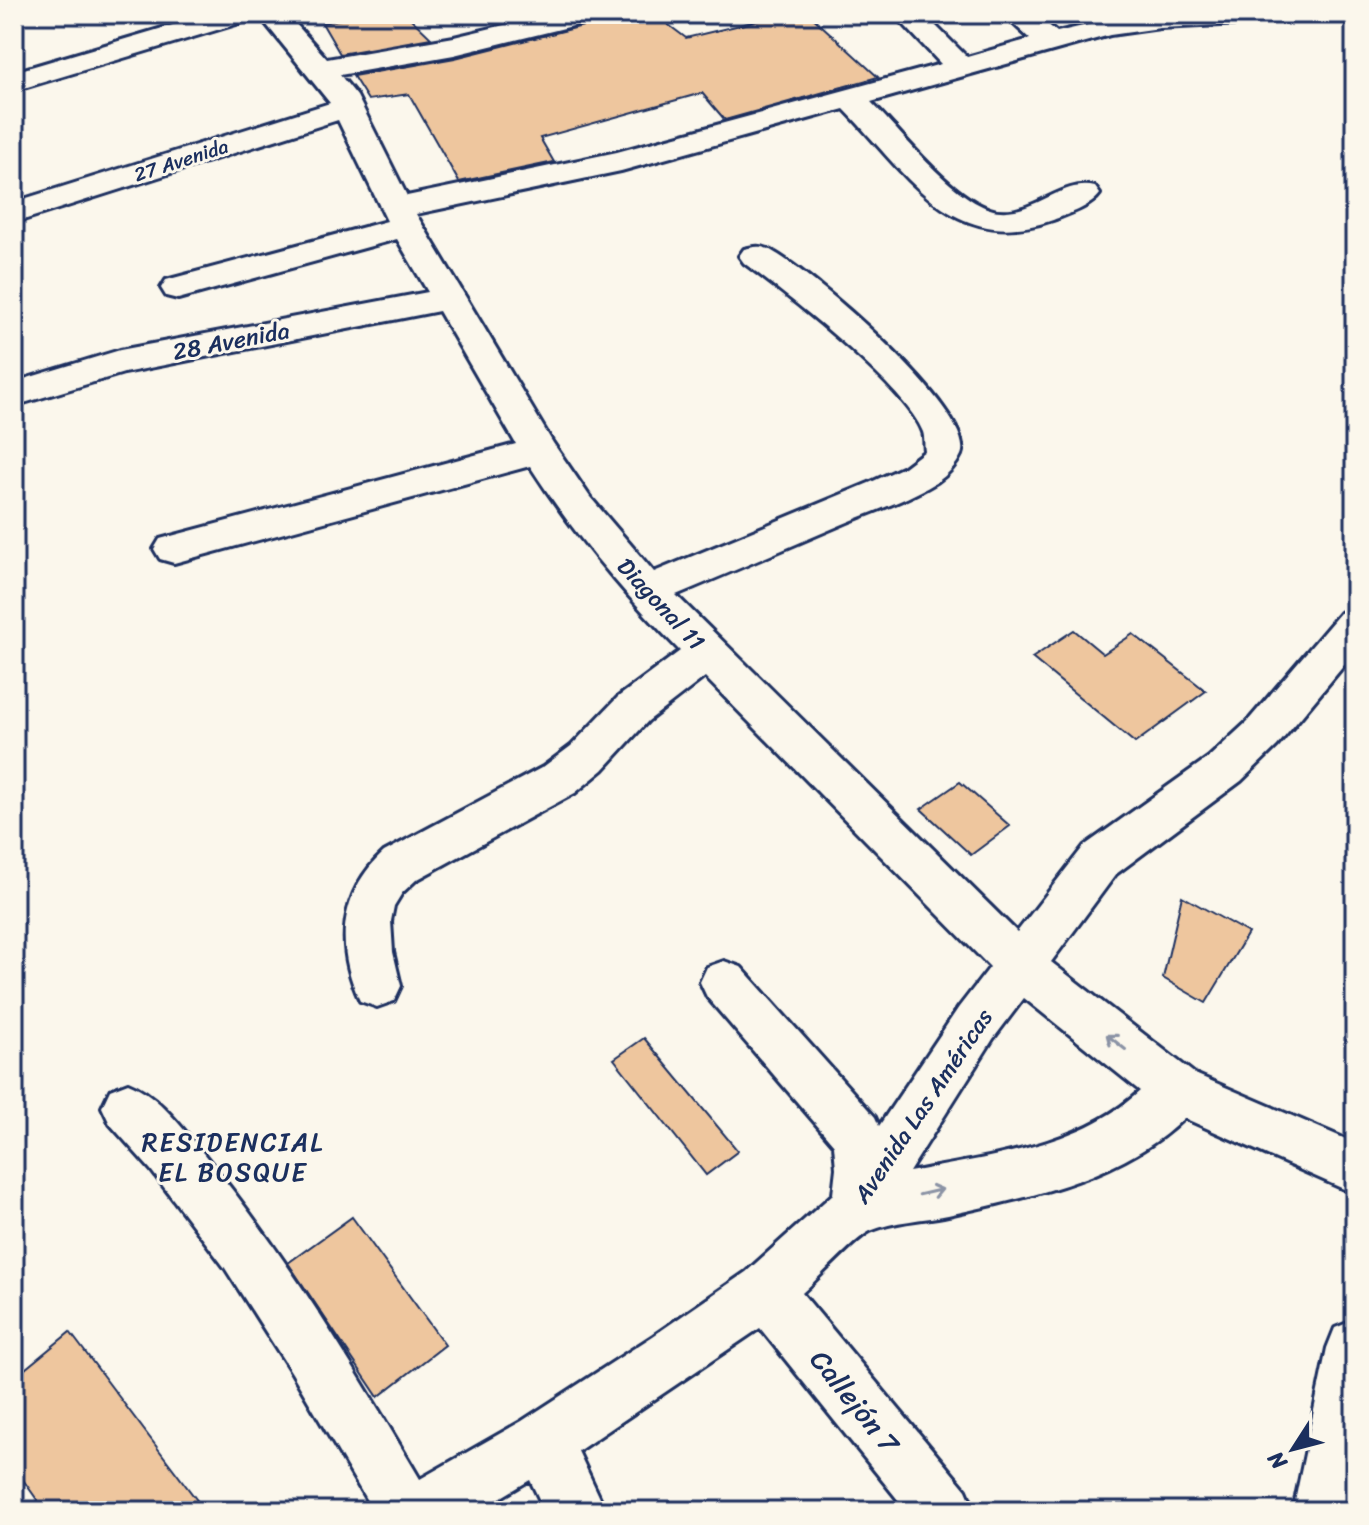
<svg xmlns="http://www.w3.org/2000/svg" width="1369" height="1525" viewBox="0 0 1369 1525" font-family="Sriracha,sans-serif">
<style>
.building{fill:#eec69e;stroke:#1b2f5e;stroke-width:2}
.lines{fill:none;stroke-linecap:round;stroke-linejoin:round}
.minor-casing{stroke:#1b2f5e;stroke-width:6}
.minor{fill:#fbf7ec;fill-rule:evenodd}
.oneway{stroke:#8b93a5}
.labels{text-anchor:middle;stroke-width:6;stroke-linejoin:round;paint-order:stroke}
.far-street-label{font-size:20px;fill:#1b2f5e;stroke:#fbf7ec}
.street-label{font-size:24px;fill:#1b2f5e;stroke:#fbf7ec}
.neighbourhood-label{font-size:26px;letter-spacing:2px;fill:#1b2f5e;stroke:#fbf7ec}
.near-street-label{font-size:28px;fill:#1b2f5e;stroke:#fbf7ec}
</style>
<rect width="100%" height="100%" fill="#fbf7ec"/>
<filter id="ink" filterUnits="userSpaceOnUse"><feTurbulence type="fractalNoise" baseFrequency=".0125" numOctaves="2"/><feDisplacementMap in="SourceGraphic" scale="16" xChannelSelector="R" yChannelSelector="G"/><feConvolveMatrix kernelMatrix="1 2 1 2 8 2 1 2 1" color-interpolation-filters="sRGB"/></filter>
<g filter="url(#ink)">
<g class="building">
<polygon points="366,14 406,14 431,38 340,54 322,23"/>
<polygon points="631,14 654,14 686,38 786,14 809,14 878,77 725,120 702,93 540,138 554,162 459,182 409,94 368,100 353,76 455,58"/>
<polygon points="1074,630 1103,654 1133,634 1206,691 1135,743 1032,658"/>
<polygon points="960,782 1010,826 971,855 921,809"/>
<polygon points="1182,896 1248,933 1206,1003 1163,978"/>
<polygon points="644,1038 738,1151 706,1175 614,1059"/>
<polygon points="352,1217 445,1345 378,1397 288,1263"/>
<polygon points="70,1332 205,1511 45,1511 14,1467 14,1378"/>
</g>
<g class="lines">
<g class="minor-casing">
<g id="minor">
<polygon points="210,14 254,14 250,20 14,91 14,72"/>
<path d="M258,14H287L327,59L454,37L551,14H601L597,20L454,55L340,75L357,96L407,196L617,152L941,64L894,14H924L967,57L1030,39L1003,14H1035L1057,32L1136,14H1276L1272,20L1262,23L1160,28L1110,35L871,102C901,132 950,196 990,209C1001,213 1015,211 1026,207C1049,199 1071,181 1095,187L1100,194C1091,207 1068,214 1053,220C951,256 906,172 844,109L621,171L416,214L553,443L590,497L654,572L869,483L904,467L925,451C924,445 925,438 923,432C907,388 785,293 744,263L739,256L744,249C753,247 759,245 768,249C805,266 979,414 961,455C956,466 947,475 937,482C908,500 874,511 843,524C787,548 731,572 676,595L1017,932L1084,846L1209,757L1247,722L1340,613L1355,609V652L1277,746L1241,781L1116,874L1051,962L1195,1074L1355,1143V1194L1184,1118C1123,1178 1030,1197 948,1215C924,1220 893,1221 870,1231C854,1239 818,1279 802,1293L966,1490L975,1511H907L760,1328L578,1451L606,1511H545L530,1480L478,1511H373L292,1373L225,1268L151,1170L110,1124L102,1107L110,1090L128,1083C159,1095 182,1128 203,1153C286,1254 353,1366 420,1479L522,1421L653,1336L746,1272L833,1194L836,1168L834,1145L707,997L700,982L707,967L724,961L741,967L875,1117L879,1126L959,1007L990,967L705,677L648,721L603,770L575,793L416,880L402,893L394,906L391,921L393,952L401,986L394,1001L377,1007L360,1001C335,947 339,893 384,852L543,767L571,746L618,697L680,651C624,594 573,533 530,466L174,563L160,559L154,549L160,539L516,444L439,311L124,373L14,406V382L120,350L428,292L397,239L178,299L166,296L161,288L166,280L387,221L338,120L14,223V202L330,103ZM1024,998L1140,1091C1080,1147 986,1157 909,1172L993,1039Z"/>
<polygon points="1355,1320 1353,1511 1293,1511 1327,1348 1335,1328"/>
</g>
</g>
<use href="#minor" class="minor"/>
</g>
<defs><path id="oneway-shaft" d="M-6 0H5M1.5-3L5.5 0L1.5 3" fill="none" stroke-width="1.6" stroke-linecap="round" stroke-linejoin="round" transform="scale(2)"/></defs>
<g class="oneway">
<use href="#oneway-shaft" transform="translate(1116 1042) rotate(-142)"/>
<use href="#oneway-shaft" transform="translate(931 1192) rotate(-13)"/>
</g>
</g>
<g class="labels">
<g class="far-street-label">
<text transform="translate(181 160) rotate(-18)" y="7">27 Avenida</text>
</g>
<g class="street-label">
<text transform="translate(231 341) rotate(-11)" y="8">28 Avenida</text>
<text transform="translate(661 604) rotate(47)" y="8">Diagonal 11</text>
<text transform="translate(923 1106) rotate(-56)" y="8">Avenida Las Américas</text>
</g>
<g class="neighbourhood-label">
<text x="233" y="1151">RESIDENCIAL<tspan x="233" dy="30">EL BOSQUE</tspan></text>
</g>
<g class="near-street-label">
<text transform="translate(855 1401) rotate(51)" y="10">Callejón 7</text>
</g>
</g>
<rect width="1369" height="1525" fill="none" stroke="#fbf7ec" stroke-width="48"/>
<rect x="24" y="24" width="1321" height="1477" fill="none" stroke="#1b2f5e" stroke-width="3" filter="url(#ink)"/>
<g transform="translate(1293 1449) rotate(234)" stroke="#fbf7ec" stroke-width="6" paint-order="stroke">
<path d="M0-6L14 30L0 20L-14 30Z" fill="#1b2f5e"/>
<text y="-12" font-size="22" font-weight="bold" text-anchor="middle" fill="#1b2f5e">N</text>
</g>
</svg>
